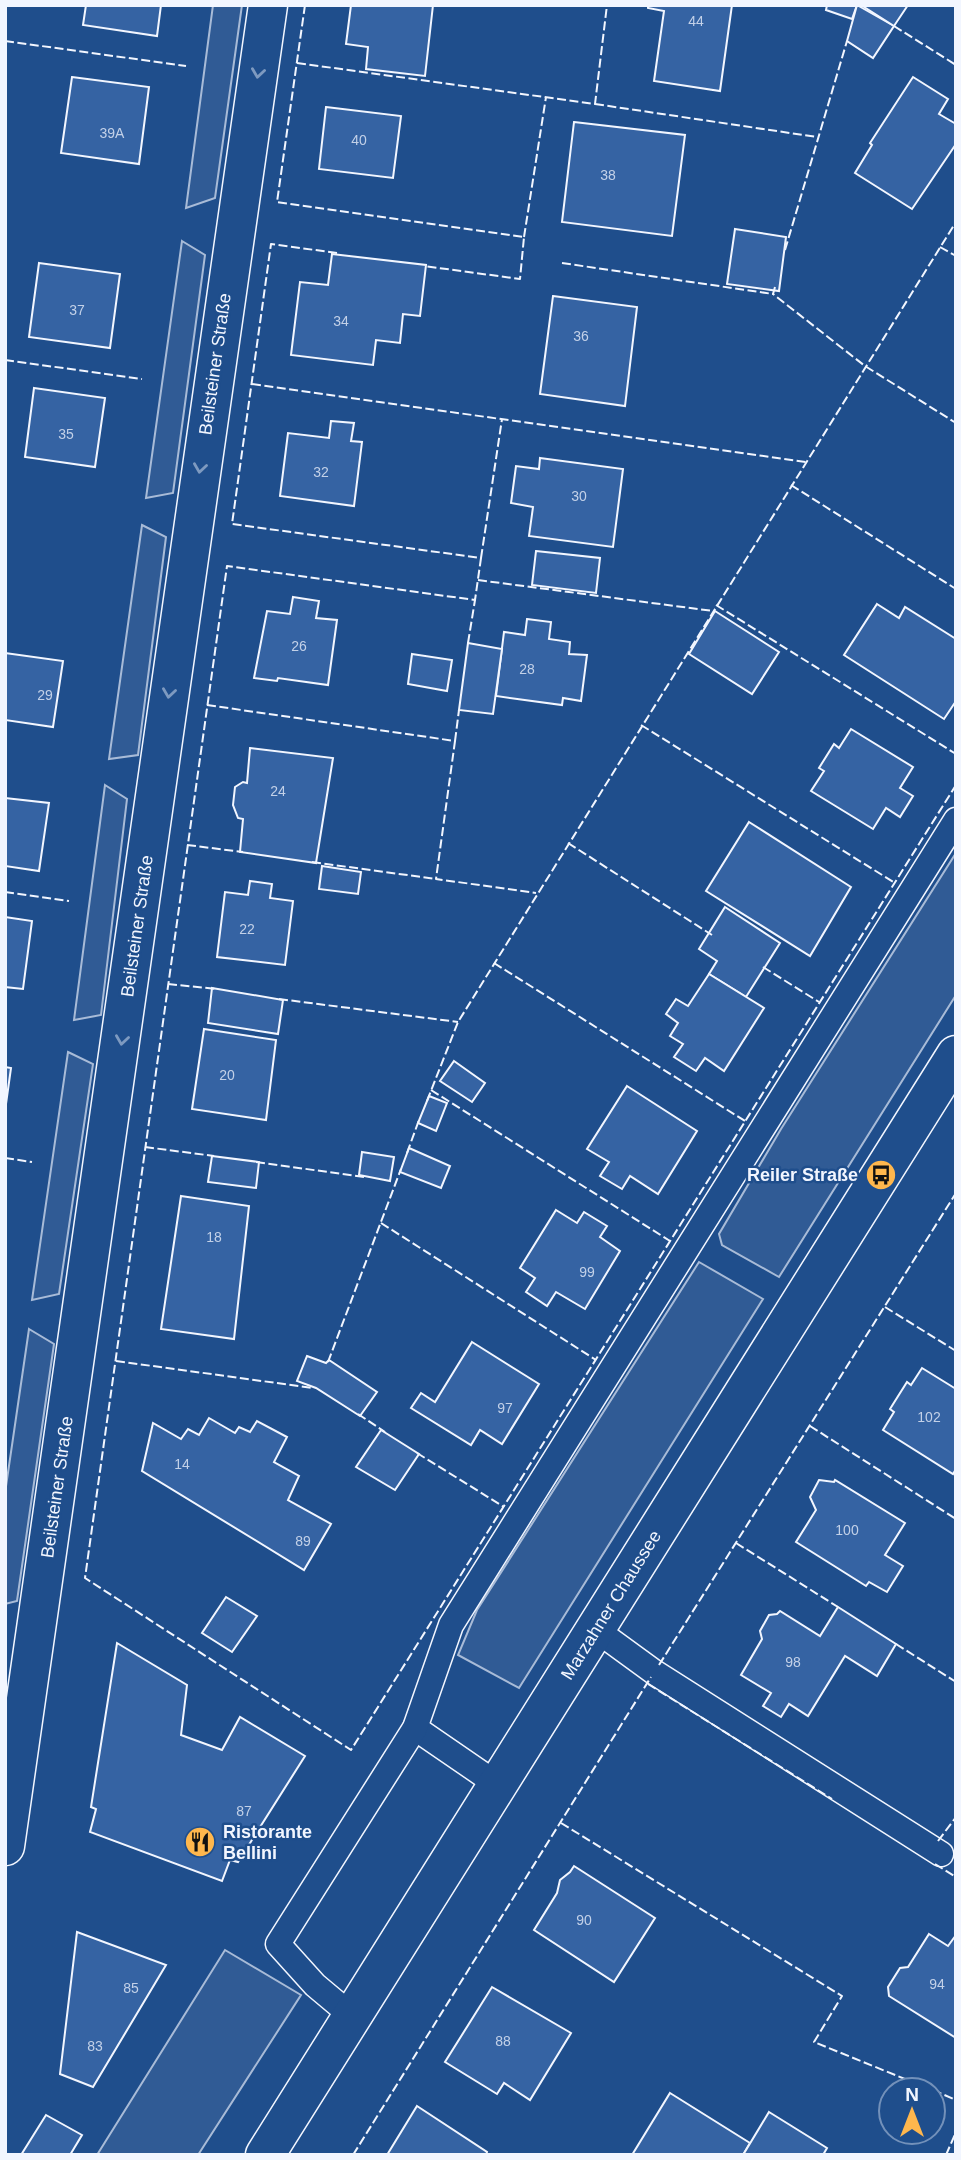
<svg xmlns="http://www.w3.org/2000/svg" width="961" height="2160" viewBox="0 0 961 2160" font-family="Arial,sans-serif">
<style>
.green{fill:#305b95;stroke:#a8bbd7;stroke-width:2}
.building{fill:#3563a3;stroke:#f2f6ff;stroke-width:2}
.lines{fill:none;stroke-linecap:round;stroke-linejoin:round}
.lane-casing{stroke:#f2f6ff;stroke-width:27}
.street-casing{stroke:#f2f6ff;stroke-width:41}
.secondary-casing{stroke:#f2f6ff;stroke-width:41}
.lane{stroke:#1f4e8c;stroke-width:24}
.street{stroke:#1f4e8c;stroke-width:38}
.secondary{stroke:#1f4e8c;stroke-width:38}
.fence{stroke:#f2f6ff;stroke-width:2;stroke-dasharray:9 3.5;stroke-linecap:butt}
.oneway{stroke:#7e9ac0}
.labels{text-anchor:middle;stroke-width:5;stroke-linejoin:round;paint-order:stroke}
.number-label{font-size:14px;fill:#c3d1e8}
.street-label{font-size:18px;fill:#f2f6ff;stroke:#1f4e8c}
.poi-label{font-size:18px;font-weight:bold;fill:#f2f6ff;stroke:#1f4e8c;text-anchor:end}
</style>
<rect width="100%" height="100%" fill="#1f4e8c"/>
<g class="green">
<polygon points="213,5 242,5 215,198 186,208"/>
<polygon points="182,241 205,255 173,493 146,498"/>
<polygon points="142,525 166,537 138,755 109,759"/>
<polygon points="105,785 127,799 101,1015 74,1020"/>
<polygon points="956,853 956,995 779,1277 722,1245 719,1234 781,1129"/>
<polygon points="68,1052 93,1064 59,1294 32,1300"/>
<polygon points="699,1262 763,1299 519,1688 458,1655 477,1610"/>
<polygon points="29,1329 54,1344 17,1601 5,1604 5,1493"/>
<polygon points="225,1950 301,1995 198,2155 97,2155"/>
</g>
<g class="building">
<polygon points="86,5 161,5 157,36 83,25"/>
<polygon points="351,5 433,5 425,76 366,69 368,47 346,44"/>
<polygon points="648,5 732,5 720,91 654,81 664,11 648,8"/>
<polygon points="827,5 857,5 852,19 826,10"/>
<polygon points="857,5 894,26 873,58 847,41"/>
<polygon points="861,5 908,5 894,26"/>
<polygon points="72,77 149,87 139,164 61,153"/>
<polygon points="913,77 948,99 939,114 956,124 956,144 912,209 855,173 872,145 870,143"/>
<polygon points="326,107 401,116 393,178 319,169"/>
<polygon points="574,122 685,135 672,236 562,222"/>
<polygon points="735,229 786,237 779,291 727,284"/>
<polygon points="332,254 426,265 420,316 403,314 400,343 376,340 373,365 291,355 300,282 328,285"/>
<polygon points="39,263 120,274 110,348 29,337"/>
<polygon points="553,296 637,307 625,406 540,394"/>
<polygon points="34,388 105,398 95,467 25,457"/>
<polygon points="331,421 354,423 351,441 362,442 354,506 280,496 288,433 329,438"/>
<polygon points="540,458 623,469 613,547 529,536 533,507 511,503 516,466 539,469"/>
<polygon points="536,551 600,558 596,593 532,585"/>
<polygon points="293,597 319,601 316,618 337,620 328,685 278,678 277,681 254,678 267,611 290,614"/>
<polygon points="877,604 899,618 905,607 956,639 956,701 944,719 844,655"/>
<polygon points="715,611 779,652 752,694 689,654"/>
<polygon points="527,619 551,622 549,639 570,642 569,654 587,655 581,701 563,698 562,705 496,696 504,632 525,635"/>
<polygon points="468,643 502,649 493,714 459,710"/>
<polygon points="5,653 63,661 53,727 5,720"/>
<polygon points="412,654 452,660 447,691 408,684"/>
<polygon points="851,729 913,767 900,788 913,796 900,817 886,808 873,829 811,791 824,771 819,768 834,744 839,748"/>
<polygon points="250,748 333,758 316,863 240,852 243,819 238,818 233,805 235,787 243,782 247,783"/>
<polygon points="5,798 49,803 39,871 5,866"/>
<polygon points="749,822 851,887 810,956 706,891"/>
<polygon points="322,866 361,872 358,894 319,889"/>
<polygon points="250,881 272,884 270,898 293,901 285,965 217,957 225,892 248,895"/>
<polygon points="725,907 780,943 746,997 709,974 717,961 699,949"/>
<polygon points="5,917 32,921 23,989 5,987"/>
<polygon points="709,974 764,1008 724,1071 705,1058 696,1071 674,1057 683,1044 670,1036 678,1023 666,1014 676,999 688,1006"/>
<polygon points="212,988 283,1000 278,1034 208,1023"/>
<polygon points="204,1029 276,1040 266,1120 192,1109"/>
<polygon points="454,1061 485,1083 472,1102 440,1081"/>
<polygon points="5,1067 11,1068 5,1111"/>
<polygon points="627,1086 697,1131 658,1194 630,1176 622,1189 600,1176 609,1162 587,1149"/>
<polygon points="429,1096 447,1103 436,1131 418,1123"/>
<polygon points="409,1148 450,1166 441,1188 400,1172"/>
<polygon points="362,1152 394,1157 390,1181 359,1175"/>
<polygon points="212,1156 259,1162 256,1188 208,1182"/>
<polygon points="181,1196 249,1206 234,1339 161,1329"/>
<polygon points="556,1210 577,1223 584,1212 607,1226 600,1237 620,1251 585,1309 556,1292 547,1306 526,1292 535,1278 520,1268"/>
<polygon points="472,1342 539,1384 502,1444 480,1430 471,1445 411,1408 421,1393 435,1402"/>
<polygon points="307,1356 326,1363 329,1360 377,1392 360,1416 316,1388 297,1381"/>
<polygon points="922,1368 956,1389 956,1469 953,1474 883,1430 894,1412 890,1409 907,1382 911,1385"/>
<polygon points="209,1418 235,1433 239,1427 250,1432 257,1421 287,1437 274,1462 299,1476 288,1500 331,1524 304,1570 142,1471 153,1423 181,1439 188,1429 199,1435"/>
<polygon points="381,1430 419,1454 395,1490 356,1467"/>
<polygon points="819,1480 834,1482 835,1480 905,1523 885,1555 903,1566 887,1592 869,1582 866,1586 796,1542 816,1510 810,1497"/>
<polygon points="226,1597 257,1616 232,1652 202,1633"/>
<polygon points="838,1607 896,1644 877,1676 845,1656 808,1716 789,1704 781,1717 763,1706 771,1693 741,1675 762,1639 760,1631 769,1615 777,1614 780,1611 820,1636"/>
<polygon points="117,1643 187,1685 181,1735 222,1750 240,1717 305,1756 238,1862 230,1860 222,1881 90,1832 96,1809 91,1807"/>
<polygon points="574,1866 655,1918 614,1982 534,1930 557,1893 560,1880 570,1872"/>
<polygon points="77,1932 166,1965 93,2087 60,2074"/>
<polygon points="929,1934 948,1946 956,1935 956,2038 889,1996 888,1987 900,1968 908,1967"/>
<polygon points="492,1987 571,2033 530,2100 504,2083 497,2094 445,2062"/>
<polygon points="670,2093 750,2143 743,2155 632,2155"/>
<polygon points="417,2106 487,2152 486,2155 387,2155"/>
<polygon points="769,2112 827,2148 823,2155 743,2155"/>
<polygon points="46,2115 82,2135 70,2155 21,2155"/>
</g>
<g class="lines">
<g class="lane-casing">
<g id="lane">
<polyline points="595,1629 654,1672 941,1854"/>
<polyline points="415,1728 498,1785"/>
<polyline points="352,2016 315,1985 278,1944 415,1728 451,1625 956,820"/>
</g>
</g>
<g class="street-casing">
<polyline id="street" points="5,1846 268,5"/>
</g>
<g class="secondary-casing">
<polyline id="secondary" points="265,2155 956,1055"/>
</g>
<use href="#lane" class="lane"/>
<use href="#street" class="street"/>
<use href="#secondary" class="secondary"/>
<g class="fence">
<polyline points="305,5 277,202 524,237 520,279 424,266"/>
<polyline points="894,26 956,65"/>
<polyline points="5,41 186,66"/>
<polyline points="297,63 595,104 607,5"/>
<polyline points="595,104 817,137"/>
<polyline points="524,237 546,97"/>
<polyline points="940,247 956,256"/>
<polyline points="785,250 847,41"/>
<polyline points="337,253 271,244 232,524 481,558 475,600 227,566 85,1578 351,1750 956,785"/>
<polyline points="562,263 773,294"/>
<polyline points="775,287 773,294 865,366 956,423"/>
<polyline points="5,360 142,379"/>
<polyline points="252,384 806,462"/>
<polyline points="791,485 956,589"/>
<polyline points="481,558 502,419"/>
<polyline points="478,580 713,611"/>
<polyline points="716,605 956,754"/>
<polyline points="468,643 475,600"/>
<polyline points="207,705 455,741 436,879 536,893"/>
<polyline points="641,725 895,883"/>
<polyline points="455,741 459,710"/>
<polyline points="568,843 712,935"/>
<polyline points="187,845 243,852"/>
<polyline points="312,862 436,879"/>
<polyline points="5,892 69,901"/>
<polyline points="494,963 745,1121"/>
<polyline points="763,967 819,1002"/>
<polyline points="168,984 217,989"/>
<polyline points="279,999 458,1022"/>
<polyline points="431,1090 670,1241"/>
<polyline points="427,1101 458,1022 956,222"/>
<polyline points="145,1147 214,1156"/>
<polyline points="407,1153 419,1120"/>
<polyline points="5,1158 32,1162"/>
<polyline points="256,1162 364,1177"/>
<polyline points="381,1223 596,1360"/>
<polyline points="885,1307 956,1351"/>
<polyline points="116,1361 313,1388"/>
<polyline points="328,1362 401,1169"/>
<polyline points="358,1414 385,1432"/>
<polyline points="810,1426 956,1519"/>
<polyline points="417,1453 504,1507"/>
<polyline points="736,1543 838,1607"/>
<polyline points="896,1644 956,1682"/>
<polyline points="659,1665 956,1193"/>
<polyline points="648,1684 832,1799"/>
<polyline points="561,1823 842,1996 814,2042 932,2090"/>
<polyline points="938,1841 956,1817"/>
<polyline points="935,1864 956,1877"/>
<polyline points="933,2090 956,2100"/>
<polyline points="353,2155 651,1677"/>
<polyline points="946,2155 956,2132"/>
</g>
</g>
<defs><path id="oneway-chevron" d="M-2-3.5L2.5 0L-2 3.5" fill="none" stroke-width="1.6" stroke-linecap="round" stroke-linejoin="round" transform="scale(1.75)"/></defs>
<g class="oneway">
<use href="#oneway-chevron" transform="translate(258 73) rotate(98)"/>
<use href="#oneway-chevron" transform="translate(200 468) rotate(98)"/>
<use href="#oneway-chevron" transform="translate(169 693) rotate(98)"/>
<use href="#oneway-chevron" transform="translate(122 1040) rotate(98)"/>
</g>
<defs>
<g id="bus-disc" transform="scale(1.575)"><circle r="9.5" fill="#ffb74d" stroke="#1f4e8c"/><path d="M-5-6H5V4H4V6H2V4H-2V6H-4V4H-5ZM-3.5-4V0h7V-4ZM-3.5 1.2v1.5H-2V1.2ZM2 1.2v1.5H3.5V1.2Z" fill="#111"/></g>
<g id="restaurant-disc" transform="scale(1.575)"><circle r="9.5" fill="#ffb74d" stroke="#1f4e8c"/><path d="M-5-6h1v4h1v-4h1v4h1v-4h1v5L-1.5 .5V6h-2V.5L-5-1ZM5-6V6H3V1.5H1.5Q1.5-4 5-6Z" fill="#111"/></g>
</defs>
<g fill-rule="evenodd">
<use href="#bus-disc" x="881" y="1175"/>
<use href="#restaurant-disc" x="200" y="1842"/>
</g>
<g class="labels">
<g class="number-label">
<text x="696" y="26">44</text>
<text x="112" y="138">39A</text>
<text x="359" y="145">40</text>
<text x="608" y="180">38</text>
<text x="77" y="315">37</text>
<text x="341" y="326">34</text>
<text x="581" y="341">36</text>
<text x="66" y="439">35</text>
<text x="321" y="477">32</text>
<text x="579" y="501">30</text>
<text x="299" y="651">26</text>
<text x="527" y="674">28</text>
<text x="45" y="700">29</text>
<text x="278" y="796">24</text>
<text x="247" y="934">22</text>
<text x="227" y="1080">20</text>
<text x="214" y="1242">18</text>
<text x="587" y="1277">99</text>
<text x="505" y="1413">97</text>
<text x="929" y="1422">102</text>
<text x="182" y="1469">14</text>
<text x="847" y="1535">100</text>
<text x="303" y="1546">89</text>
<text x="793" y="1667">98</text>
<text x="244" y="1816">87</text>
<text x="584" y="1925">90</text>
<text x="937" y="1989">94</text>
<text x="131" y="1993">85</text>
<text x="503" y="2046">88</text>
<text x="95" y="2051">83</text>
</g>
<g class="street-label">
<text transform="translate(215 364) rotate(-82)" y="6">Beilsteiner Straße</text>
<text transform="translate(137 926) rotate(-82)" y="6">Beilsteiner Straße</text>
<text transform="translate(57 1487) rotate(-82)" y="6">Beilsteiner Straße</text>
<text transform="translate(611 1605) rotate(-58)" y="6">Marzahner Chaussee</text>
</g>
<g class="poi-label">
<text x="858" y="1181">Reiler Straße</text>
<text x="223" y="1838" text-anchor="start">Ristorante<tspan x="223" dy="21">Bellini</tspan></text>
</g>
</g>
<rect width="961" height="2160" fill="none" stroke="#f2f6ff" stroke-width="14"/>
<g transform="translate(912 2111)"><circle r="33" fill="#1f4e8c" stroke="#7391ba" stroke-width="2"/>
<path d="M0-5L12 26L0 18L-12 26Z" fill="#ffb74d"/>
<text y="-10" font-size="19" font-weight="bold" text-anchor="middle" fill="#f2f6ff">N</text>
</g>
</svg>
